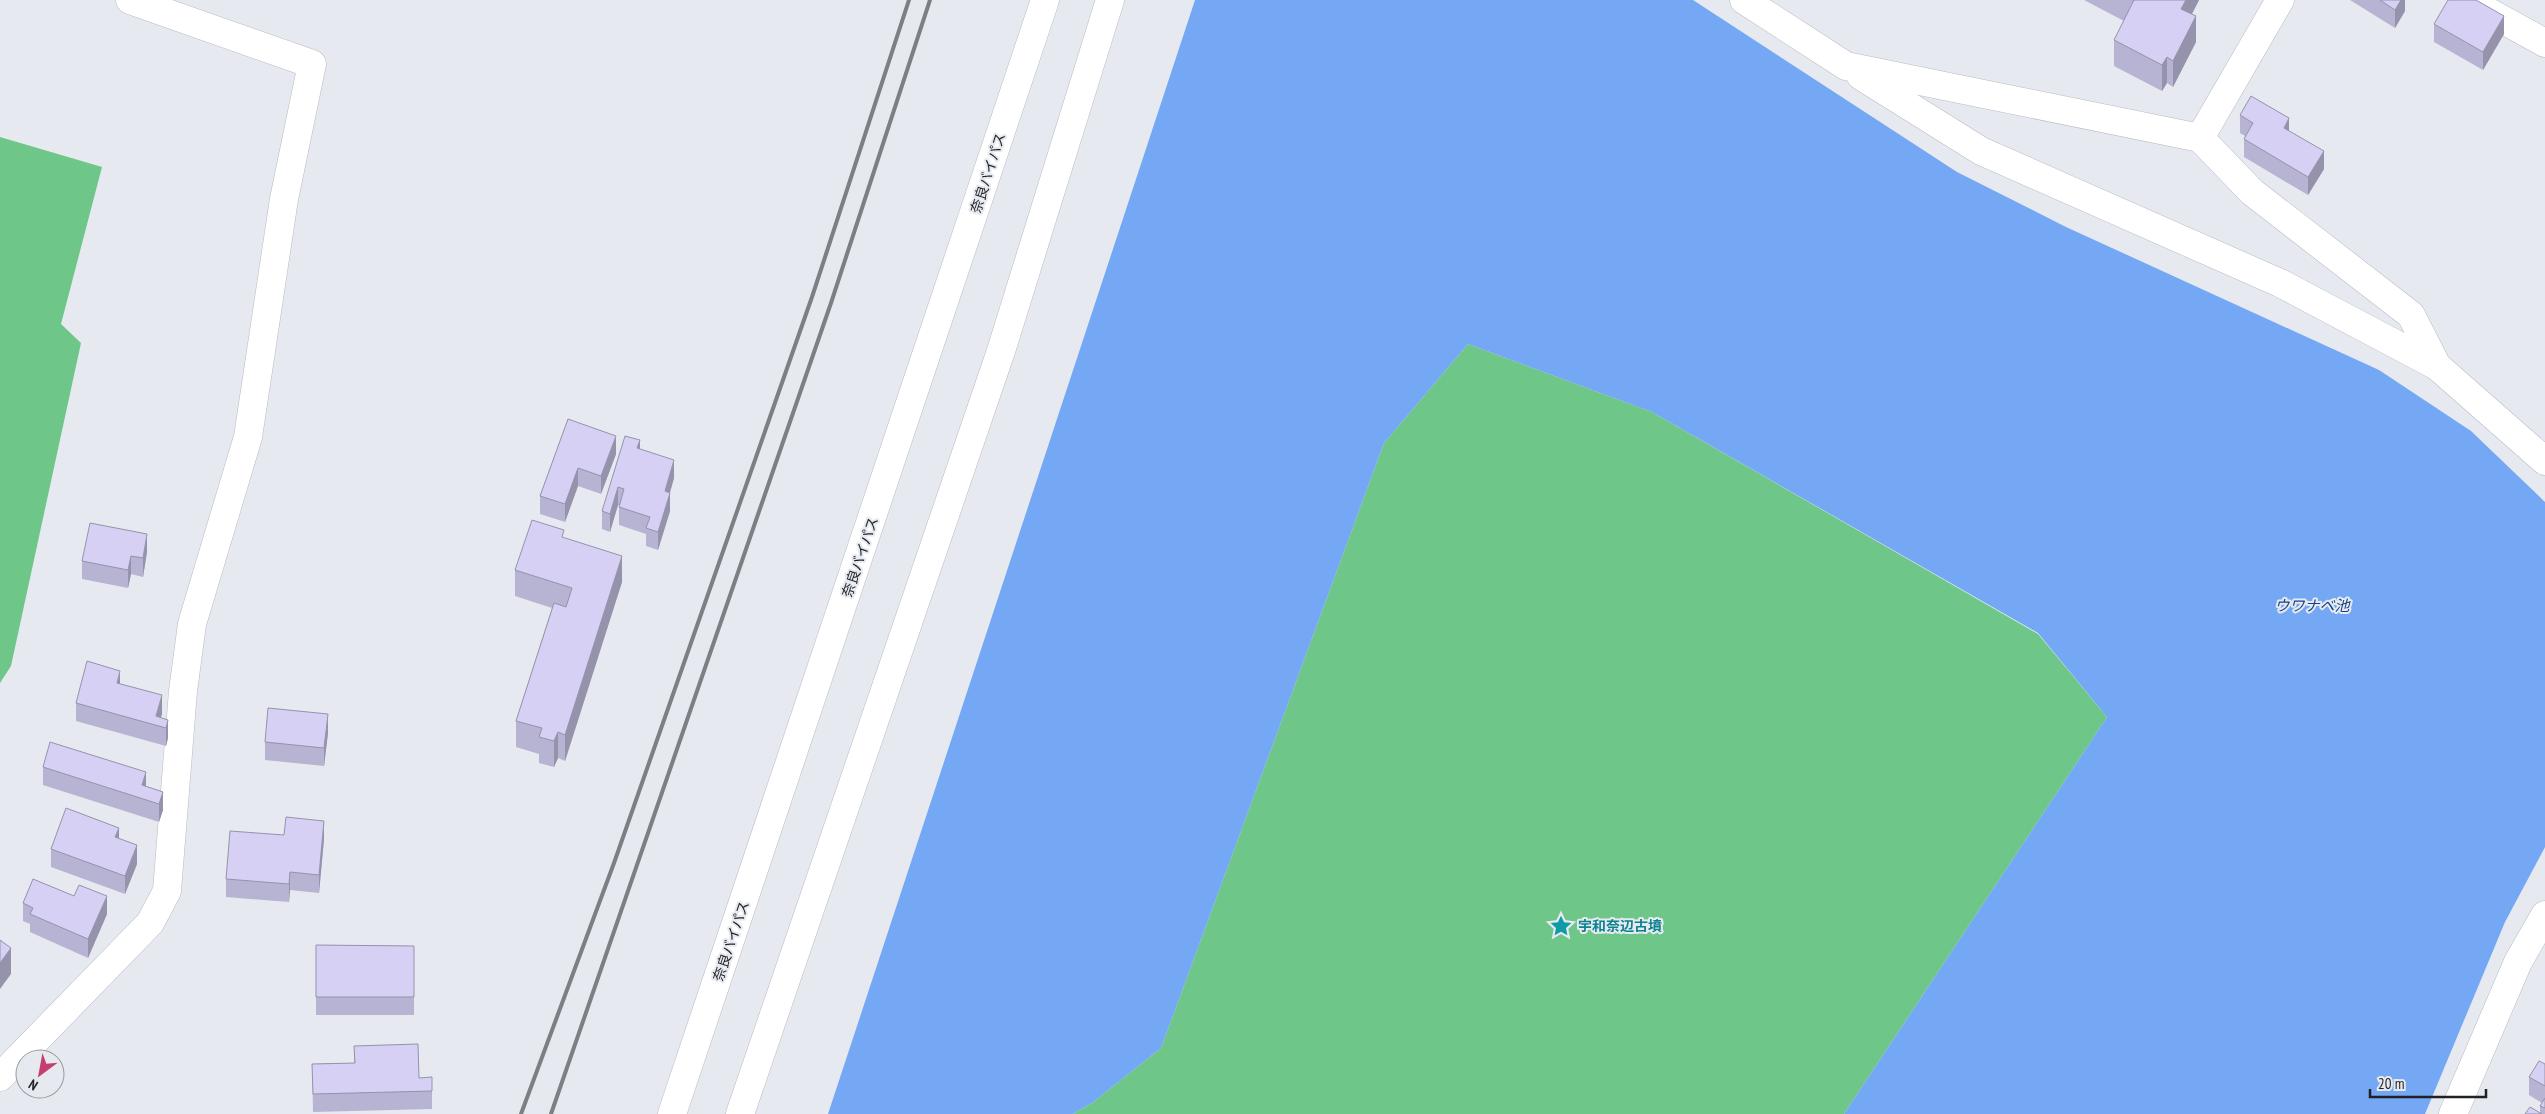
<svg xmlns="http://www.w3.org/2000/svg" width="2545" height="1114" viewBox="0 0 2545 1114" font-family="'PT Sans Narrow','Noto Sans JP',sans-serif">
<style>
.forest{fill:#6ec789}
.water{fill:#74a7f4}
.lines{fill:none;stroke-linecap:round;stroke-linejoin:round}
.minor-casing{stroke:#b7bbc1;stroke-width:29}
.trunk-casing{stroke:#b7bbc1;stroke-width:29}
.minor{stroke:#fff;stroke-width:28}
.trunk{stroke:#fff;stroke-width:28}
.rail{stroke:#7c7f83;stroke-width:4}
.wall{fill:#b7b3d2}
.shaded-wall{fill:#9592ab}
.building{fill:#d5d0f4;stroke:#9592ab}
.labels{text-anchor:middle;stroke-width:4;stroke-linejoin:round;paint-order:stroke}
.street-label{font-size:14px;fill:#1f2123;stroke:#e6eaf0}
.culture-label{font-size:14px;font-weight:bold;fill:#0d838f;stroke:#e6eaf0;text-anchor:start}
.water-label{font-size:15px;font-style:italic;fill:#144387;stroke:#e6eaf0}
</style>
<rect width="100%" height="100%" fill="#e6eaf0"/>
<g class="forest">
<polygon points="0,137 102,167 61,324 81,343 11,666 0,683"/>
<polygon points="1468,344 1652,412 2038,634 2107,717 1844,1114 1072,1114 1092,1103 1161,1048 1384,443"/>
</g>
<polygon class="water" points="1195,0 1693,0 1957,172 2066,227 2379,370 2471,431 2545,502 2545,847 2505,922 2425,1114 1844,1114 2107,717 2038,633 1652,412 1468,344 1384,443 1161,1048 1092,1103 1072,1114 828,1114"/>
<g class="lines">
<g class="minor-casing">
<g id="minor">
<polyline points="1744,0 1846,66 2200,138 2252,192 2411,315 2437,366 2545,461"/>
<polyline points="2467,0 2545,43"/>
<polyline points="1861,76 1981,151 2280,283 2437,366"/>
<polyline points="2200,138 2280,0"/>
<polyline points="0,1077 150,923 167,891 183,691 192,624 248,437 284,199 312,64 130,0"/>
<polyline points="2453,1114 2518,962 2545,915"/>
</g>
</g>
<g class="trunk-casing">
<g id="trunk">
<polyline points="672,1114 1045,0"/>
<polyline points="740,1114 1001,351 1110,0"/>
</g>
</g>
<use href="#minor" class="minor"/>
<use href="#trunk" class="trunk"/>
<g class="rail">
<polyline points="521,1114 614,863 812,297 909,0"/>
<polyline points="551,1114 831,303 930,0"/>
</g>
</g>
<g class="wall">
<polygon points="2084,0 2199,0 2192,14 2196,42 2173,87 2167,83 2162,91 2114,66 2114,40 2124,21"/>
<polygon points="2350,0 2405,0 2405,11 2395,28"/>
<polygon points="2434,24 2504,34 2483,70 2434,42"/>
<polygon points="2240,115 2289,131 2324,169 2308,195 2244,157 2244,139 2245,136 2240,133"/>
<polygon points="568,419 616,454 601,494 578,486 565,522 540,514 540,496"/>
<polygon points="640,449 674,478 670,493 670,511 658,550 646,546 646,534 619,525 619,505 618,505 610,532 602,529 602,511"/>
<polygon points="564,538 622,582 565,761 558,758 554,767 539,763 539,754 516,747 516,721 552,608 515,596 515,570"/>
<polygon points="147,552 143,577 131,574 128,588 82,579 82,561"/>
<polygon points="120,684 162,714 160,718 168,720 168,738 166,746 76,721 76,703"/>
<polygon points="328,733 324,766 265,760 265,742"/>
<polygon points="43,767 146,786 163,792 163,810 159,822 43,785"/>
<polygon points="119,839 137,864 125,894 51,867 51,849"/>
<polygon points="324,839 319,893 290,890 289,902 226,897 226,879"/>
<polygon points="23,903 107,914 88,958 30,932 30,924 23,921"/>
<polygon points="316,945 414,946 414,1015 316,1015"/>
<polygon points="354,1046 419,1078 432,1091 432,1109 313,1112 312,1064 354,1063"/>
<polygon points="2545,1064 2545,1114 2525,1114 2540,1113 2540,1106 2542,1103 2529,1095 2529,1077"/>
</g>
<g class="shaded-wall">
<polygon points="2186,0 2199,0 2181,35 2181,9"/>
<polygon points="2401,0 2405,0 2405,11 2395,28 2395,10"/>
<polygon points="2196,16 2196,42 2173,87 2173,61"/>
<polygon points="2504,16 2504,34 2483,70 2483,52"/>
<polygon points="2167,57 2167,83 2162,91 2162,65"/>
<polygon points="2289,118 2289,136 2284,128"/>
<polygon points="2324,151 2324,169 2308,195 2308,177"/>
<polygon points="616,436 616,454 601,494 601,476"/>
<polygon points="640,440 640,458 637,448"/>
<polygon points="674,460 674,478 665,509 665,491"/>
<polygon points="578,468 578,486 565,522 565,504"/>
<polygon points="618,487 618,505 610,532 610,514"/>
<polygon points="670,493 670,511 658,550 658,532"/>
<polygon points="147,534 147,552 143,577 143,558"/>
<polygon points="131,556 131,574 128,588 128,570"/>
<polygon points="622,556 622,582 565,761 565,735"/>
<polygon points="120,671 120,689 117,683"/>
<polygon points="162,695 162,714 158,726 156,716"/>
<polygon points="328,714 328,733 324,766 324,748"/>
<polygon points="168,720 168,738 166,746 166,728"/>
<polygon points="558,732 558,758 554,767 554,741"/>
<polygon points="146,772 146,790 142,785"/>
<polygon points="163,792 163,810 159,822 159,804"/>
<polygon points="324,821 324,839 319,893 319,875"/>
<polygon points="119,828 119,846 115,837"/>
<polygon points="137,845 137,864 125,894 125,876"/>
<polygon points="290,872 290,890 289,902 289,884"/>
<polygon points="107,896 107,914 88,958 88,939"/>
<polygon points="11,948 11,974 0,989 0,963"/>
</g>
<g class="building">
<polygon points="2133,0 2186,0 2181,9 2196,16 2173,61 2167,57 2162,65 2114,40 2134,0"/>
<polygon points="2380,0 2401,0 2395,10"/>
<polygon points="2448,0 2476,0 2504,16 2483,52 2434,24"/>
<polygon points="2251,96 2289,118 2284,128 2324,151 2308,177 2244,139 2253,123 2240,115"/>
<polygon points="568,419 616,436 601,476 578,468 565,504 540,496"/>
<polygon points="625,436 640,440 637,448 674,460 665,491 670,493 658,532 646,528 650,517 619,507 624,489 618,487 610,514 602,511"/>
<polygon points="532,520 564,530 562,537 622,556 565,735 558,732 554,741 539,737 542,728 516,721 554,603 566,607 572,588 515,570"/>
<polygon points="90,523 147,534 143,558 131,556 128,570 82,561"/>
<polygon points="87,661 120,671 117,683 162,695 156,716 168,720 166,728 76,703"/>
<polygon points="268,708 328,714 324,748 265,742"/>
<polygon points="50,742 146,772 142,785 163,792 159,804 43,767"/>
<polygon points="66,808 119,828 115,837 137,845 125,876 51,849"/>
<polygon points="286,817 324,821 319,875 290,872 289,884 226,879 230,831 284,835"/>
<polygon points="33,879 74,896 79,885 107,896 88,939 30,914 33,908 23,903"/>
<polygon points="0,940 11,948 0,963"/>
<polygon points="316,945 414,946 414,997 316,997"/>
<polygon points="418,1044 419,1078 432,1077 432,1091 313,1094 312,1064 355,1063 354,1046"/>
<polygon points="2539,1061 2545,1064 2545,1086 2529,1077"/>
<polygon points="2545,1098 2545,1108 2540,1106"/>
<polygon points="2530,1107 2542,1114 2525,1114"/>
</g>
<defs>
<g id="sight-bare" transform="scale(1.725)"><path d="M0-6L1.8-2.2L6-1.7L2.9 1.2L3.7 5.4L0 3.3L-3.7 5.4L-2.9 1.2L-6-1.7L-1.8-2.2Z" fill="#0f9aa8" stroke="#e6eaf0" stroke-width="2.5" paint-order="stroke"/></g>
</defs>
<g fill-rule="evenodd">
<use href="#sight-bare" x="1561" y="926"/>
</g>
<g class="labels">
<g class="street-label">
<text transform="translate(988 173) rotate(-72)" y="5">奈良バイパス</text>
<text transform="translate(860 557) rotate(-71)" y="5">奈良バイパス</text>
<text transform="translate(731 941) rotate(-71)" y="5">奈良バイパス</text>
</g>
<g class="culture-label">
<text x="1578" y="931">宇和奈辺古墳</text>
</g>
<g class="water-label">
<text x="2312" y="611">ウワナベ池</text>
</g>
</g>
<g transform="translate(40 1074) rotate(212)"><circle r="24" fill="#e6eaf0" stroke="#969a9e"/>
<path d="M0-4L9 19L0 12L-9 19Z" fill="#c73c71"/>
<text y="-8" font-size="14" font-weight="bold" text-anchor="middle" fill="#1f2123">N</text>
</g>
<path d="M2370 1089v8h116v-8" fill="none" stroke="#1f2123" stroke-width="2.5"/>
<text x="2378" y="1089" font-size="15" fill="#1f2123" stroke="#e6eaf0" stroke-width="4" paint-order="stroke">20 m</text>
</svg>
